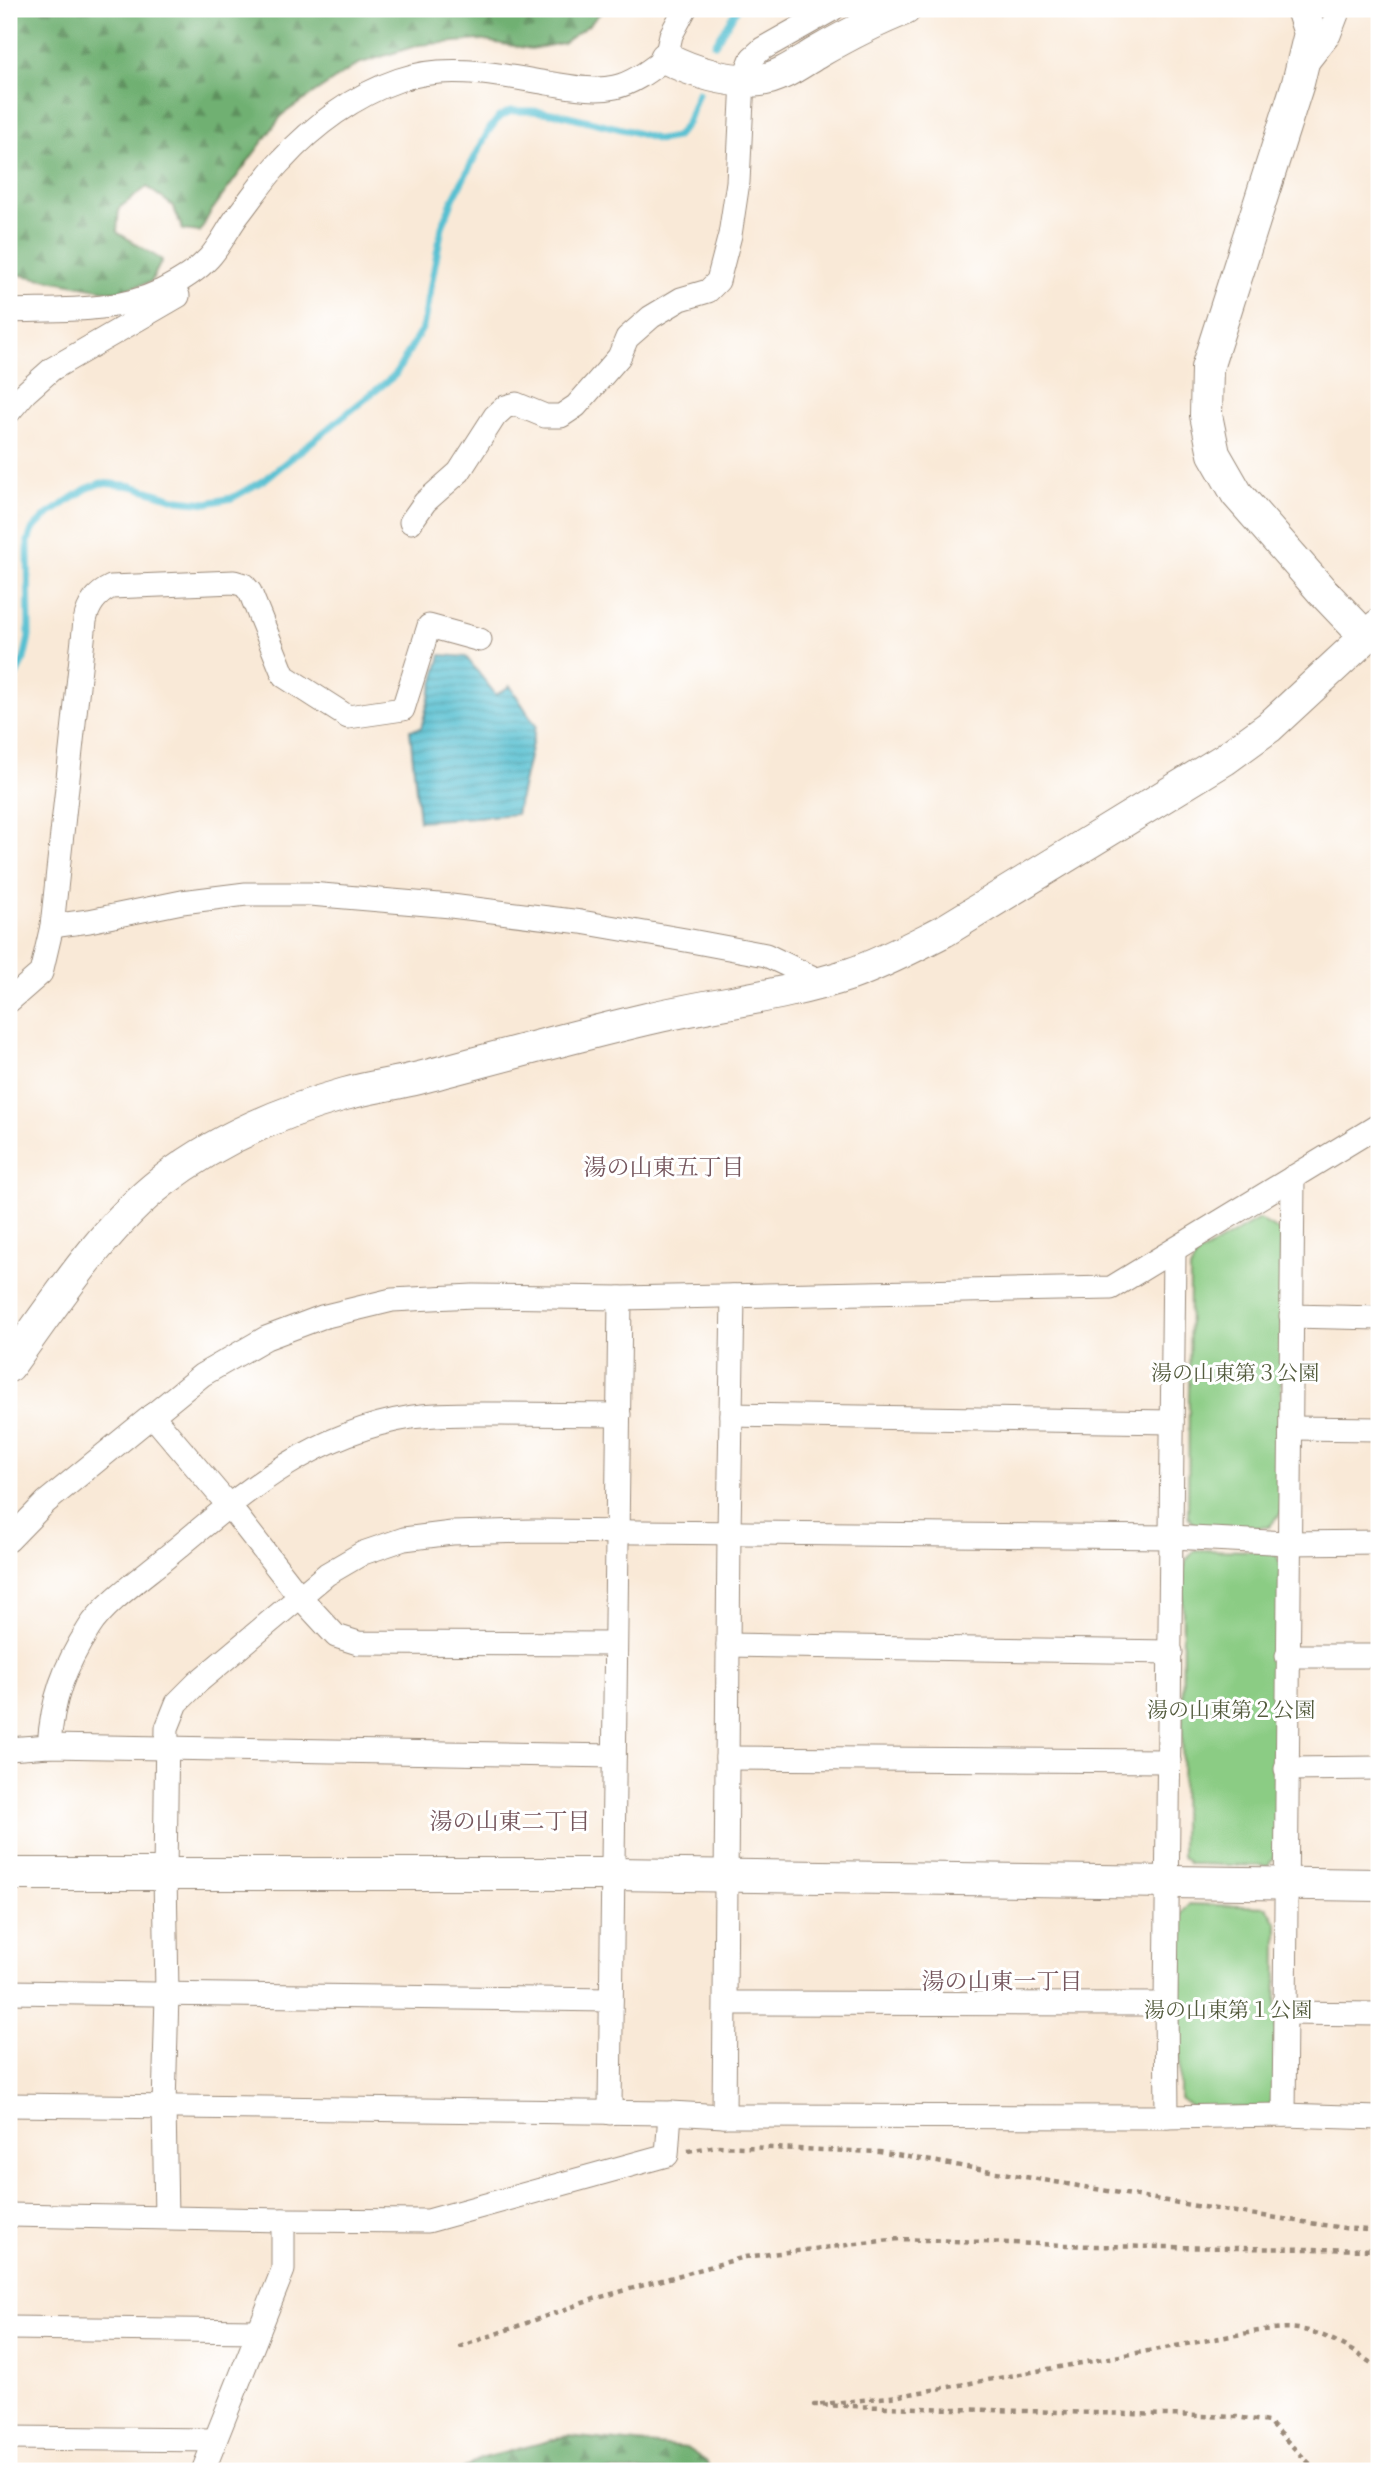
<svg xmlns="http://www.w3.org/2000/svg" width="1388" height="2480" viewBox="0 0 1388 2480" font-family="'Libre Caslon Text','Noto Serif JP',serif">
<style>
.green{fill:#8bcc84;stroke:#637b51;stroke-width:2}
.forest{fill:url(#forest-firs);stroke:#566d48;stroke-width:2}
.water{fill:url(#water-rules);stroke:#487578;stroke-width:2}
.lines{fill:none;stroke-linecap:round;stroke-linejoin:round}
.stream{stroke:#56c0d1;stroke-width:7}
.street-casing{stroke:#9a8a7a;stroke-width:25}
.secondary-casing{stroke:#9a8a7a;stroke-width:34}
.path{stroke:#9a8a7a;stroke-width:4.5;stroke-dasharray:5 5;stroke-linecap:butt}
.street{stroke:#fff;stroke-width:23}
.secondary{stroke:#fff;stroke-width:32}
.labels{text-anchor:middle;stroke-width:6;stroke-linejoin:round;paint-order:stroke}
.park-label{font-size:21px;fill:#535b3d;stroke:#fff}
.neighbourhood-label{font-size:23px;fill:#75565d;stroke:#fff}
</style>
<defs>
<pattern id="forest-firs" width="22" height="20" patternUnits="userSpaceOnUse" patternTransform="scale(1.75)"><rect width="22" height="20" fill="#70b072"/><path d="M5 1l3.5 6h-7zM16 11l3.5 6h-7z" fill="#5d8f5d"/></pattern>
<pattern id="water-rules" width="6" height="5" patternUnits="userSpaceOnUse" patternTransform="scale(1.75)"><rect width="6" height="5" fill="#56c0d1"/><path d="M0 2.5h6" fill="none" stroke="#489ca9"/></pattern>
</defs>
<rect width="100%" height="100%" fill="#fff"/>
<filter id="ink" filterUnits="userSpaceOnUse"><feTurbulence type="fractalNoise" baseFrequency=".0143" numOctaves="2"/><feDisplacementMap in="SourceGraphic" scale="14" xChannelSelector="R" yChannelSelector="G"/><feConvolveMatrix kernelMatrix="1 2 1 2 8 2 1 2 1" color-interpolation-filters="sRGB"/></filter>
<filter id="wash" filterUnits="userSpaceOnUse"><feTurbulence type="fractalNoise" baseFrequency=".00686" numOctaves="4" result="noise"/><feDisplacementMap in="SourceGraphic" scale="28" xChannelSelector="R" yChannelSelector="G"/><feGaussianBlur stdDeviation="1.57" result="paint"/><feColorMatrix in="noise" values="0 0 0 0 0 0 0 0 0 0 0 0 0 0 0 0 0 1.4 0 .05"/><feComposite in="paint" operator="in"/></filter>
<g filter="url(#wash)">
<rect width="100%" height="100%" fill="#f9e9d7"/>
<g class="green">
<polygon points="1259,1219 1281,1232 1281,1513 1269,1527 1197,1527 1188,1517 1190,1269 1197,1255"/>
<polygon points="1195,1550 1274,1551 1281,1564 1279,1850 1268,1866 1190,1864 1182,1856 1183,1570 1187,1559"/>
<polygon points="1189,1904 1267,1907 1277,1924 1276,2095 1267,2108 1192,2107 1180,2098 1180,1916"/>
</g>
<g class="forest">
<polygon points="9,9 604,9 590,24 563,43 531,49 479,40 419,45 358,64 283,114 210,213 200,232 183,230 173,206 147,187 119,208 117,232 162,260 151,282 115,292 9,273"/>
<polygon points="568,2436 686,2448 707,2462 710,2471 461,2471 480,2459"/>
</g>
<polygon class="water" points="441,655 466,657 496,695 510,686 536,726 516,814 419,821 410,730 421,728"/>
<g class="lines">
<g class="stream">
<polyline points="715,44 737,9"/>
<polyline points="9,687 24,659 29,637 28,541 32,530 47,515 86,489 101,483 132,486 178,500 207,503 232,498 264,480 395,375 423,327 442,227 453,199 489,130 499,117 511,111 533,111 560,114 630,131 659,140 676,137 687,123 698,93"/>
</g>
</g>
</g>
<g filter="url(#ink)">
<g class="lines">
<g class="street-casing">
<g id="street">
<polyline points="1307,63 1329,35 1339,9"/>
<path d="M9,311C58,309 115,313 161,291C177,283 196,272 209,258C221,245 228,228 239,214C253,196 266,176 282,160C313,126 355,95 399,80C446,63 500,75 547,83C568,86 593,92 615,87C634,83 651,69 666,58L671,35L685,9"/>
<polyline points="9,412 25,393 52,369 178,296"/>
<polyline points="411,522 425,502 459,472 495,416 505,407 516,404 545,416 561,416 576,406 619,357 627,338 651,317 681,299 708,291 718,281 730,235 738,182 743,80 752,58 762,49 833,9"/>
<polyline points="52,926 89,921 182,902 246,894 310,894 451,906 581,922 691,941 766,955 822,982"/>
<path d="M9,1001L41,973L52,926L85,621C88,605 96,594 111,587L234,582L244,585L250,592L284,676L348,717L403,709L429,626L480,640"/>
<polyline points="1291,1316 1379,1318"/>
<polyline points="152,1415 229,1506 300,1597 336,1636 358,1643 614,1644"/>
<polyline points="731,1415 1172,1422"/>
<polyline points="1292,1428 1379,1429"/>
<polyline points="9,1540 46,1502 202,1375 266,1338 322,1317 392,1300 473,1296 620,1298 1111,1288 1379,1125"/>
<polyline points="728,1645 1171,1652"/>
<polyline points="1287,1656 1379,1656"/>
<path d="M49,1746C52,1700 64,1667 89,1628C104,1604 141,1578 163,1560C240,1496 309,1433 412,1417C442,1413 473,1414 502,1414C541,1414 580,1415 619,1415"/>
<polyline points="9,1749 49,1746 614,1756"/>
<polyline points="727,1758 1169,1761"/>
<polyline points="1286,1769 1379,1768"/>
<polyline points="9,1992 611,2000"/>
<polyline points="727,2003 1166,2004"/>
<polyline points="1284,2013 1379,2014"/>
<polyline points="9,2105 670,2113 724,2116 1167,2117 1284,2115 1379,2118"/>
<path d="M610,2113C612,1841 617,1569 620,1298"/>
<polyline points="1284,2115 1293,1177"/>
<polyline points="724,2116 729,1532 733,1296"/>
<polyline points="1167,2117 1166,2004 1174,1251"/>
<polyline points="9,2215 283,2220"/>
<polyline points="166,2217 164,2106 167,1994 165,1873 167,1728 177,1703 198,1682 327,1574 363,1553 404,1539 452,1533 533,1531 1172,1537 1288,1543 1379,1542"/>
<polyline points="9,2328 257,2331"/>
<polyline points="9,2438 215,2440"/>
<polyline points="203,2471 283,2270 283,2220 428,2221 667,2155 670,2113"/>
</g>
</g>
<g class="secondary-casing">
<g id="secondary">
<polyline points="1302,9 1310,33 1298,83 1207,368 1206,415 1214,454 1237,494 1322,591 1366,637"/>
<path d="M666,58C693,72 729,83 760,80C780,78 801,62 818,52C846,36 874,21 905,9"/>
<path d="M9,1366C52,1307 104,1226 163,1181C216,1140 281,1112 345,1094C369,1087 395,1084 419,1078C495,1058 571,1037 647,1019C715,1003 785,996 851,974C883,963 914,946 944,931L1225,759L1269,727L1379,625"/>
<polyline points="9,1874 613,1874 1379,1885"/>
</g>
</g>
<g class="path">
<polyline points="688,2151 717,2146 879,2152 1196,2206 1344,2228 1379,2231"/>
<polyline points="459,2347 594,2299 745,2257 899,2239 1094,2246 1379,2250"/>
<path d="M1317,2471L1268,2422L1237,2417L814,2405L899,2396L1264,2330C1275,2329 1287,2327 1298,2329C1328,2333 1354,2352 1379,2368"/>
</g>
<use href="#street" class="street"/>
<use href="#secondary" class="secondary"/>
</g>
</g>
<g class="labels">
<g class="park-label">
<text x="1235" y="1380">湯の山東第３公園</text>
<text x="1231" y="1717">湯の山東第２公園</text>
<text x="1228" y="2017">湯の山東第１公園</text>
</g>
<g class="neighbourhood-label">
<text x="664" y="1175">湯の山東五丁目</text>
<text x="510" y="1829">湯の山東二丁目</text>
<text x="1002" y="1989">湯の山東一丁目</text>
</g>
</g>
<rect width="1388" height="2480" fill="none" stroke="#fff" stroke-width="35"/>
</svg>
